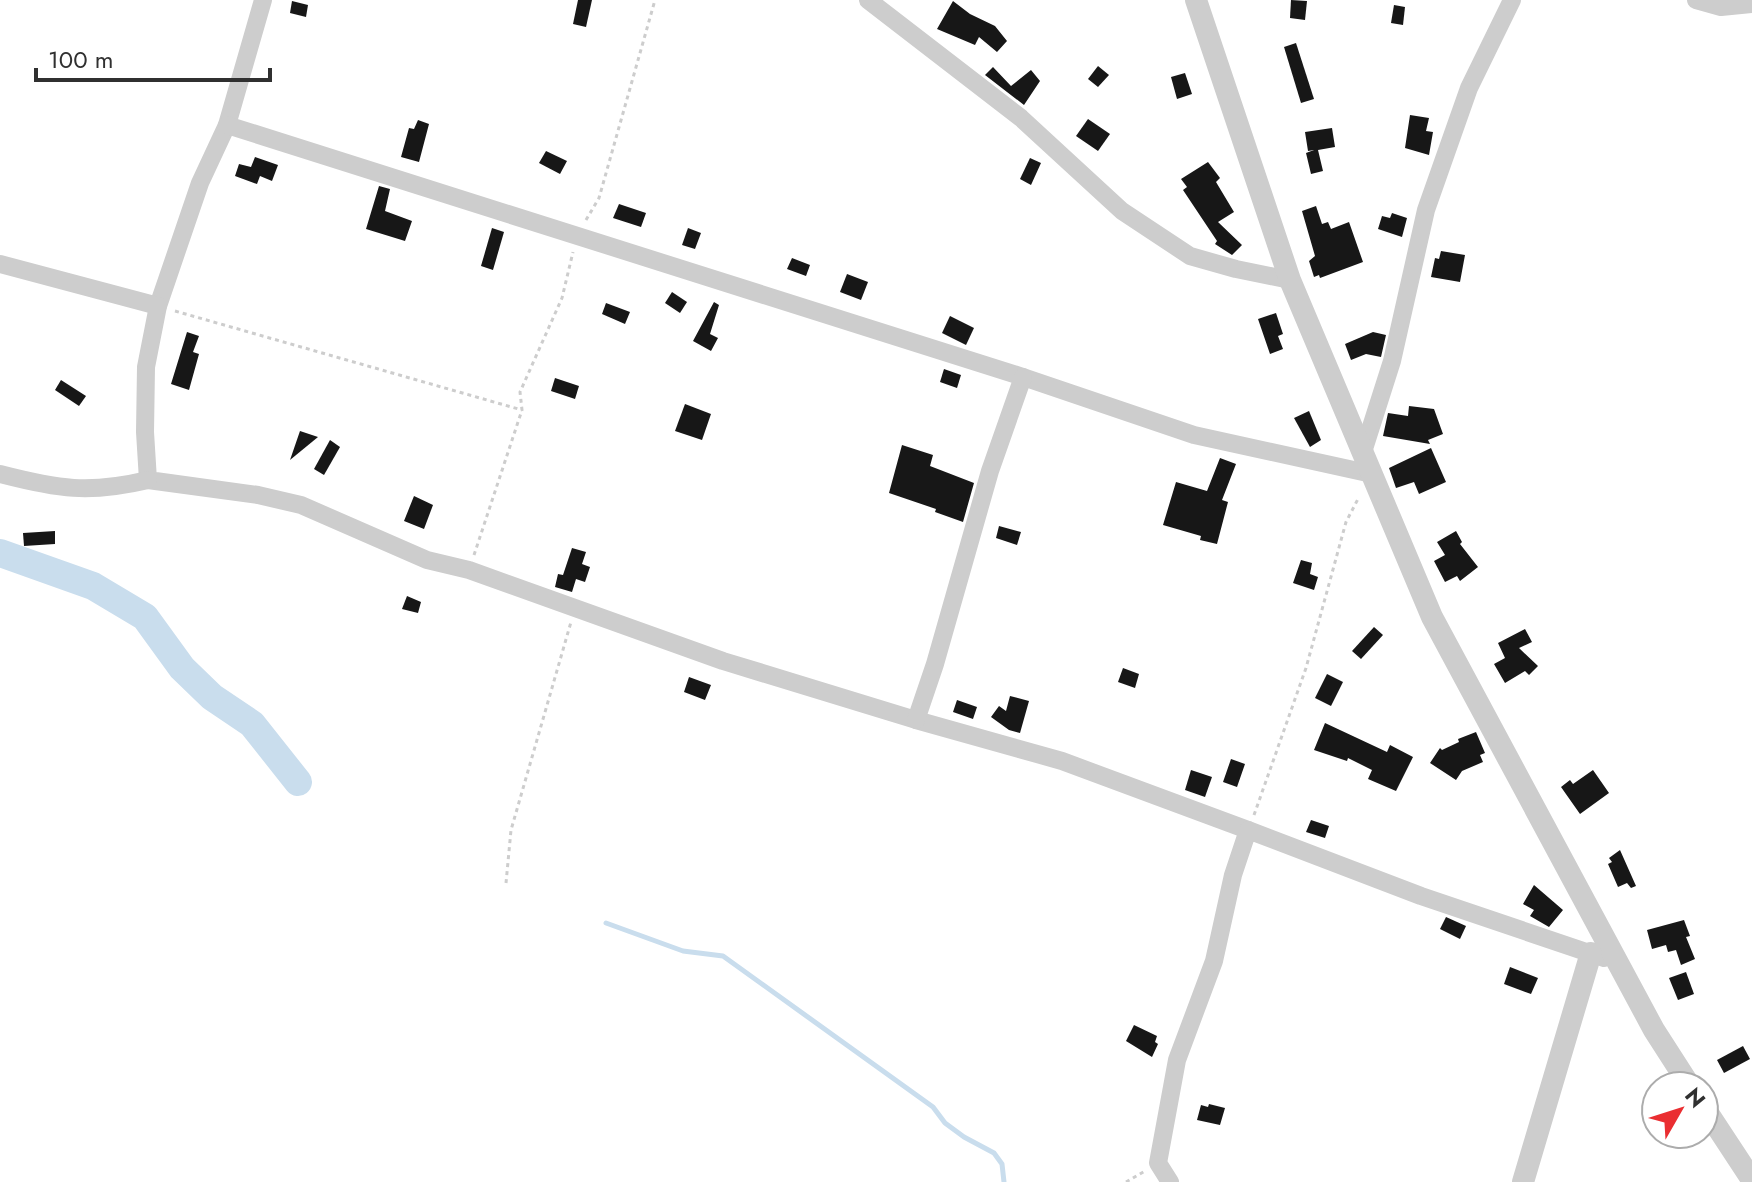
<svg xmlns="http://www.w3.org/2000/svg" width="1752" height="1182" viewBox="0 0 1752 1182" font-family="Jost,sans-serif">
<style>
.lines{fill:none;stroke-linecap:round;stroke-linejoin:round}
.stream{stroke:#c9dded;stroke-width:5}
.river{stroke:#c9dded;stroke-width:28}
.building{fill:#171717}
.path{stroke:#cdcdcd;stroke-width:3;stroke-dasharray:4 4;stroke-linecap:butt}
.minor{stroke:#cdcdcd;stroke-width:18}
.tertiary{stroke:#cdcdcd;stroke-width:22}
</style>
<rect width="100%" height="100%" fill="#fff"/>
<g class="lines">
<polyline class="stream" points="606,923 683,951 723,956 933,1107 945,1123 964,1137 994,1153 1002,1164 1004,1182"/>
<polyline class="river" points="0,553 93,586 145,617 182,668 212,697 252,724 298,782"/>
</g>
<g class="building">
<polygon points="578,0 592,0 586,27 573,24"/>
<polygon points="1291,0 1307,1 1305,20 1290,18"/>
<polygon points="292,1 308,5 306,17 290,13"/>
<polygon points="953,1 970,14 995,26 1007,41 997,52 979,37 975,45 937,29"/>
<polygon points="1394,5 1405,7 1403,25 1391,23"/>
<polygon points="1296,43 1314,99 1301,103 1284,47"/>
<polygon points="1098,66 1109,75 1098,87 1088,79"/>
<polygon points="993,67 1011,86 1031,70 1040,81 1024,105 985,75"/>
<polygon points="1185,73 1192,94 1177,99 1171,77"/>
<polygon points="1410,115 1429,118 1426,131 1433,132 1429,155 1405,148"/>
<polygon points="1088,119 1110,134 1098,151 1076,136"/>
<polygon points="418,120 429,124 419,162 401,157 409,128 414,129"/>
<polygon points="1332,128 1335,147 1318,150 1323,171 1311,174 1306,153 1314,150 1308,151 1305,132"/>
<polygon points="546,151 567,161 560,174 539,163"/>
<polygon points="255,157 278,165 272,181 260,176 257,184 235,176 239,164 251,167"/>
<polygon points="1030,158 1041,163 1031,185 1020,179"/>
<polygon points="1208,162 1220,178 1216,182 1234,212 1218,222 1242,245 1232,255 1215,244 1217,241 1183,190 1187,187 1181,179"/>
<polygon points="379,186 390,189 385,211 412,221 405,241 366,229"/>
<polygon points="619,204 646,213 641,227 613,218"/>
<polygon points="1316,206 1322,224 1328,222 1331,229 1349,222 1363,262 1320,278 1319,275 1314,277 1309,261 1315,256 1302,211"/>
<polygon points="1392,213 1407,218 1402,237 1378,229 1382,216 1390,218"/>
<polygon points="492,228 504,232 493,270 481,266"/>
<polygon points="688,228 701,233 695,249 682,245"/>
<polygon points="1441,251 1465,255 1460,282 1431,277 1435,258 1439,259"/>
<polygon points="792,258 810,265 806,276 787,269"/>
<polygon points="847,274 868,282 861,300 840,292"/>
<polygon points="672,292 687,302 680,313 665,303"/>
<polygon points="714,302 719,305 710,334 718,338 711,351 693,341"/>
<polygon points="606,303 630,312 625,324 602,314"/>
<polygon points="1276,313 1283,334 1278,336 1283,349 1270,354 1258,319"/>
<polygon points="950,316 974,328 966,345 942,333"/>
<polygon points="187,332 199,336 193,352 199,354 189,390 171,384"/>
<polygon points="1373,332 1386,335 1381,357 1366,354 1351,360 1345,344"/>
<polygon points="944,369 961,375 957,388 940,382"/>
<polygon points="555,378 579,386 575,399 551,391"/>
<polygon points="61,380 86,396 79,406 55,390"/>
<polygon points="685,404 711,414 702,440 675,431"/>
<polygon points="1409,406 1434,409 1443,434 1428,440 1430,444 1383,436 1388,413 1408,416"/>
<polygon points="1309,411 1321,440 1310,447 1294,418"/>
<polygon points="300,431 318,437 290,460"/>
<polygon points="330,440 340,447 324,475 314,469"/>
<polygon points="902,445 933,455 930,466 974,483 963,522 935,512 936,509 889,493"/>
<polygon points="1431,448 1446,482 1419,494 1414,482 1396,488 1389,468"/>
<polygon points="1220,458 1236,464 1222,500 1228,502 1217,544 1200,540 1201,536 1163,525 1176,482 1207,491"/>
<polygon points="414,496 433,505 424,529 404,521"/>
<polygon points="999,526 1021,532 1017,545 996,538"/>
<polygon points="55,531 55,544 24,546 23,533"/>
<polygon points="1456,531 1462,542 1460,544 1478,567 1460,581 1457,576 1445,582 1434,561 1445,555 1437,542"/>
<polygon points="572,548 586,552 582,564 590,567 585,582 576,579 572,592 555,587 558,574 563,575"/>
<polygon points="1301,560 1312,563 1310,574 1318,577 1314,590 1293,583"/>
<polygon points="407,596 421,602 418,613 402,609"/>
<polygon points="1374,627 1383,635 1361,659 1352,651"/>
<polygon points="1525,629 1532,642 1519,648 1538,666 1529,675 1525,671 1505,683 1494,664 1505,658 1498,643"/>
<polygon points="1123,668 1139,674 1135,688 1118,682"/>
<polygon points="1327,674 1343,682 1331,706 1315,698"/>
<polygon points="689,677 711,685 705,700 684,692"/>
<polygon points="1010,696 1029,701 1020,733 1009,730 991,717 999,706 1006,711"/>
<polygon points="957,700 977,707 973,719 953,712"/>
<polygon points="1325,723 1387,752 1390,745 1413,757 1396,791 1368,779 1372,770 1348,758 1347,761 1314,750"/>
<polygon points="1476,732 1485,753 1480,755 1483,762 1462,771 1456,780 1430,763 1440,748 1442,750 1459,742 1458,739"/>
<polygon points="1231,759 1245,764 1237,787 1223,782"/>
<polygon points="1191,770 1212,777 1205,797 1185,790"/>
<polygon points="1593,770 1609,793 1580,814 1561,787 1570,780 1573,784"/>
<polygon points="1311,820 1329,826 1325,838 1306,832"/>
<polygon points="1620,850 1636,886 1631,888 1627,883 1618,887 1608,864 1612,862 1609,858"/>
<polygon points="1534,885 1563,910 1549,927 1530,916 1534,910 1523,904"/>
<polygon points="1446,917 1466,926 1460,939 1440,929"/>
<polygon points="1684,920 1690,936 1686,937 1695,959 1681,965 1676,950 1668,952 1666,945 1652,949 1647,930"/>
<polygon points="1510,967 1538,978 1531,994 1504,984"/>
<polygon points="1686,972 1694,994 1678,1000 1669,978"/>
<polygon points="1134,1025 1157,1036 1155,1042 1158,1044 1152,1057 1126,1041"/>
<polygon points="1743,1046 1750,1059 1724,1073 1717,1060"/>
<polygon points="1209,1104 1225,1108 1220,1125 1197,1120 1201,1105 1208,1107"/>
</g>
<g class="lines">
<g class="path">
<polyline points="586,220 599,198 655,0"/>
<polyline points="175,311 522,410"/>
<polyline points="474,555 522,410 520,392 562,298 573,252"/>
<polyline points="1254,815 1306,668 1346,522 1359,497"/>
<polyline points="506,883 511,830 571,622"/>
<polyline points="1126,1182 1145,1171"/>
</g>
<g class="minor">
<polyline points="263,0 227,125 200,183 158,306 146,367 145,432 148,480 258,495 301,505 427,560 469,570 723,661 916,720 1062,761 1248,830"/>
<polyline points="868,0 1021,118 1122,211 1190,256 1236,269 1290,280"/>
<polyline points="1696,0 1721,7 1752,4"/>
<polyline points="227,125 1023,377 1194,435 1372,474"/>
<polyline points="0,264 158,306"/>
<polyline points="1363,452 1392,361 1426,210 1469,88 1512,0"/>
<path d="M0,474C58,489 89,494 148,480"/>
<polyline points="916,720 935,664 990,471 1023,377"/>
<polyline points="1170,1182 1158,1163 1177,1060 1214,961 1233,875 1248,830 1421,896 1604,958"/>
</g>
<g class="tertiary">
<polyline points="1196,0 1290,280 1432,617 1654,1030 1690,1086"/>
<polyline points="1704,1107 1752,1180"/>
<polyline points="1523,1182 1591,953"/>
</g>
</g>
<g transform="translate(1680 1110) rotate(51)"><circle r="38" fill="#ffffff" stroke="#acacac" stroke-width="2"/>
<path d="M0-6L14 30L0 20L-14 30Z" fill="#ea2e31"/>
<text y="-12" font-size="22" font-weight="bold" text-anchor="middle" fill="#303030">N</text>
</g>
<path d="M36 68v12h234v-12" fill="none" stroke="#303030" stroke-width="4"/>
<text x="48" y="68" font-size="24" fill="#303030" stroke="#ffffff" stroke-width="6" paint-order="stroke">100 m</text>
</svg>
